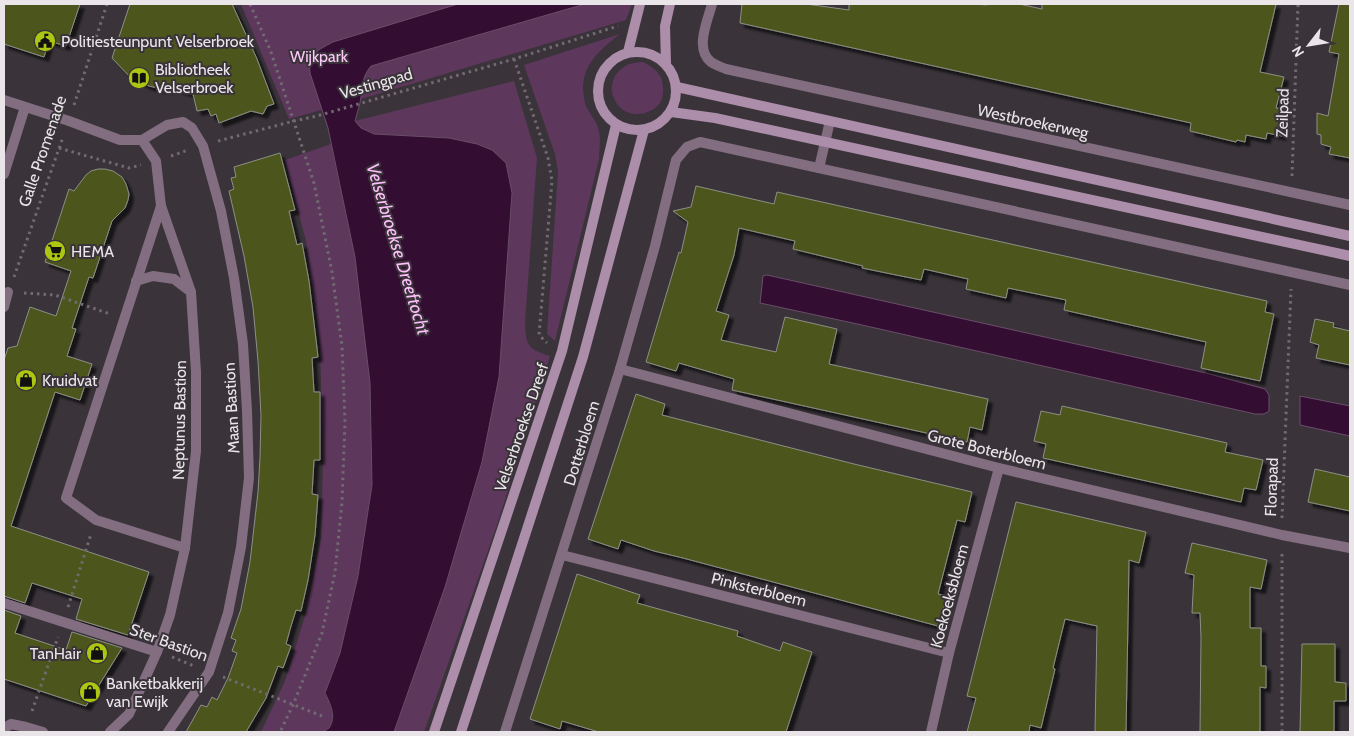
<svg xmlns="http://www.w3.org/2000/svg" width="1354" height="736" viewBox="0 0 1354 736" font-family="Cabin,sans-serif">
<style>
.green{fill:#5d375c}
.water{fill:#330d32;stroke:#6a4e69}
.building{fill:#4b551d;stroke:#8d8f86;filter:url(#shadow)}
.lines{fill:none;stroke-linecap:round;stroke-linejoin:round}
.path{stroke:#716b71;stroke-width:3;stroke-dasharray:2.5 4;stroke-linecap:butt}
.lane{stroke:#826e80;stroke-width:10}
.street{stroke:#826e80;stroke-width:10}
.secondary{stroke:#ac8daa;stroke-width:10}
.labels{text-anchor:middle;stroke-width:4;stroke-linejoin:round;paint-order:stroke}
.poi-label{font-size:16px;fill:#e9e5e9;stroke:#3a343a;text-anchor:start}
.park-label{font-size:16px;fill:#fdc8fa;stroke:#3a343a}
.street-label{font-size:16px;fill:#e9e5e9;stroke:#3a343a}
.water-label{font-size:18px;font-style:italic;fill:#ffbdfc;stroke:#3a343a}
</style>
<defs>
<filter id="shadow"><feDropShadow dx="4.5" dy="4.5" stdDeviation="1" flood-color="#0009"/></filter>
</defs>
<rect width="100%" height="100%" fill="#3a343a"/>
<g class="green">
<polygon points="241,4 632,4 626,20 361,99 289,119"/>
<path d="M620,34C601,49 583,63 583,89C584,96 584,102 587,108C591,116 598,123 599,132C601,140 599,151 599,159L555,341L547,334L558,172L555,154L524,65Z"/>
<path d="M643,62C653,67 663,74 663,87C664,97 661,105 652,110C619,128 595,82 627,65C632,63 638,62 643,62Z"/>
<path d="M514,81L537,158L525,322C526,345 527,349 550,356L497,525L424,732H394L445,587L499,377L512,193L449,138L374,134L361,128L355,121Z"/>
<path d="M331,144L355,257L370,383L372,485L358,576L340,653L325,693C330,703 337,717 329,728C327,730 324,731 322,732H261L285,681L305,616L321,539L323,459L320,344L306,241L285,160Z"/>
</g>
<g class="water">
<path d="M458,4H585L371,66C362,77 363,84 361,97C360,105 357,113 355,121L361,128L374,134L449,138L477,144L492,150L506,163L512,193L499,377L482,462L445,587L394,732H322C324,731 327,730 329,728C337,717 330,703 325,693L340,653L358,576L372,485L370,383L355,257L328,128L310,73C308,54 318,50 333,42Z"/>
<polygon points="767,275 1206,373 1265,389 1269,395 1269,411 1264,414 1255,414 862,325 760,303 763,276"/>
<polygon points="1300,396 1350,406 1350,436 1300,425"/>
</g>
<g class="building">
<polygon points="4,4 80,4 66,46 49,41 44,57 4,44"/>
<polygon points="130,4 232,4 257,59 274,104 267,106 263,114 251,111 219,123 216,114 211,116 208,109 197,111 193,94 175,88 162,89 149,86 130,77 112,58"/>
<polygon points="742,4 806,4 849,10 849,4 975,4 987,5 987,4 1019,4 1042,9 1042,4 1276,4 1260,72 1284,77 1276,108 1283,109 1282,136 1267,133 1266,139 1246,135 1245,142 1237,140 1236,142 1190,131 1191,123 740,23"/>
<polygon points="1339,4 1350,4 1350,158 1329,154 1331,147 1321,144 1321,135 1317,134 1317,113 1328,116 1339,54 1329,52"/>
<polygon points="280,153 295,210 289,211 297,245 302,243 309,281 318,357 312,358 314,392 320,392 320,460 314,460 312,494 318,495 315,535 308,580 301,611 296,610 291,626 286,644 291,646 283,668 278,666 266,698 246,732 186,732 201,705 207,707 212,697 217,700 228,678 237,653 232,651 236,640 231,638 241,609 250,562 258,492 260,458 261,415 258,361 253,307 244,256 229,191 234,189 231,178 236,177 234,167"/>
<polygon points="98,169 105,169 113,171 122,177 126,184 129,194 128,200 125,208 112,221 93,278 89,277 72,328 76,329 67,356 92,364 80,400 55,392 11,526 149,572 128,635 76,619 82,599 32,583 25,603 4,596 4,360 8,348 17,346 30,307 56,316 71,271 45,262 69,189 74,191 86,175 91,171"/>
<polygon points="696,186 774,204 777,192 1267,301 1265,312 1274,314 1260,381 1201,368 1206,342 1064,310 1066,300 1008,288 1006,298 966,289 968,279 924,269 921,280 862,268 863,266 793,249 795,241 739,228 734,255 716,311 729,315 721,340 776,352 785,317 837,329 829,364 988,399 982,430 970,427 967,442 732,390 734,379 679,363 676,371 646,362 679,252 681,253 688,222 673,211 691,207"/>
<polygon points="1315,319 1334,323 1333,327 1350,331 1350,365 1316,358 1319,345 1310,342"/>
<polygon points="636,394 665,404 662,415 854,464 972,492 965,522 957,520 938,594 947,596 938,626 683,558 654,551 621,540 618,549 588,539"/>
<polygon points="1062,406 1227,443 1225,452 1263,460 1256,490 1244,488 1241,502 1043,458 1046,444 1034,441 1041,411 1060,415"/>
<polygon points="1315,469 1350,477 1350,511 1308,502"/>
<polygon points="1016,502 1146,532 1139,563 1129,560 1126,732 1095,732 1097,626 1065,619 1053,668 1055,669 1041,728 1030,725 1029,732 967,732 976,698 967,696"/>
<polygon points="1192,543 1267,560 1261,589 1250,587 1250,628 1261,628 1261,666 1266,666 1266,688 1260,687 1260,732 1200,732 1201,638 1200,613 1192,613 1194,575 1185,573"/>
<polygon points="577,574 640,595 637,603 738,631 737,636 780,651 783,642 812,652 786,732 599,732 562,721 560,729 530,719"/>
<polygon points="4,610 21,616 15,633 66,650 72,632 122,648 86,706 4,679"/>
<polygon points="1302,644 1335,644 1335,682 1346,683 1346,701 1334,701 1334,732 1300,732"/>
</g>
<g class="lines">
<g class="path">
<polyline points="250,4 271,52 314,183 332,272 342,346 345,422 342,502 335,572 322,633 293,705 280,732"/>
<polyline points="514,59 548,158 552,181 539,335 547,343"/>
<polyline points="74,105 107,4"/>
<polyline points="218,141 294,121 317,116 514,59 618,26"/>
<polyline points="59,148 129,168 141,165"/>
<polyline points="171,156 188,150"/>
<polyline points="1292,176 1298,4"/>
<polyline points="14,277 63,137"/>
<polyline points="24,293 55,295 110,314"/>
<polyline points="1282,518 1291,289"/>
<polyline points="68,607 91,534"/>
<polyline points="172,657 194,666"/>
<polyline points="223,677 322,716"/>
<polyline points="32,711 58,637"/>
<polyline points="1282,732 1282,552"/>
</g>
<polyline class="lane" points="4,174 25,107"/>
<g class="street">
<path d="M712,4C708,20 694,49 711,62C715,65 721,67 726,69L1350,205"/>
<polyline points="4,100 69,121 120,140 142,140 156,161 161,206 191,292 196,372 196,451 185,548 170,615 157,652 129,714 110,732"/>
<polyline points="142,140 167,125 183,122 192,128 203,146 221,211 234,278 243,344 247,411 249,478 241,547 228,613 209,672 168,732"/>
<polyline points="819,168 830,121"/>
<polyline points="161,206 66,498 96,520 185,548"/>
<polyline points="136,281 153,276 174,279 191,292"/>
<polyline points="4,307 8,292"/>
<polyline points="620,369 999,468 1282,535 1350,548"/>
<polyline points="562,555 949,653"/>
<polyline points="4,603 157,652"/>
<polyline points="4,732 5,728 11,724 26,727 43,732"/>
<polyline points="505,732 620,369 655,246 676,160 687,147 700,142 1350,285"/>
<polyline points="931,732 949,653 999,468"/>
</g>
<g class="secondary">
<circle cx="637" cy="91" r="39"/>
<polyline points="628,52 640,4"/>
<polyline points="666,64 665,26 670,4"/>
<polyline points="677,87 1350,236"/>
<polyline points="671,112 715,118 1350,256"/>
<polyline points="434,732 562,351 616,125"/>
<polyline points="461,732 583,357 644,130"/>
</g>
</g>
<defs>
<g id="civic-disc" transform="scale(1.125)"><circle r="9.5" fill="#acc611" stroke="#3a343a"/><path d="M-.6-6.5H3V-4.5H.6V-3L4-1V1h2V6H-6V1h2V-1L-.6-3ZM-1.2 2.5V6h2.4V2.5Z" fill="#111"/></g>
<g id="library-disc" transform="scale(1.125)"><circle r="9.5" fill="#acc611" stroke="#3a343a"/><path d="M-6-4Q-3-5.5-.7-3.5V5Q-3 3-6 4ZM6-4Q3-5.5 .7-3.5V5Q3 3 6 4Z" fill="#111"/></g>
<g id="supermarket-disc" transform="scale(1.125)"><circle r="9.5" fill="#acc611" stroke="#3a343a"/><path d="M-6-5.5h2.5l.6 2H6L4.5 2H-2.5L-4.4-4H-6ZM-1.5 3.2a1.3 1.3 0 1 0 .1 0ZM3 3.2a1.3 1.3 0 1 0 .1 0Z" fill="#111"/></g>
<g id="shop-disc" transform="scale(1.125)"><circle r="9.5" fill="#acc611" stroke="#3a343a"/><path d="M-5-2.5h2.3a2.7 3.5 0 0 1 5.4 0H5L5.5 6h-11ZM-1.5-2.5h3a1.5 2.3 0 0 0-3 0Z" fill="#111"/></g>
</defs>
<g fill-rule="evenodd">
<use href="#civic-disc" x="45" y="41"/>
<use href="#library-disc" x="139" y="78"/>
<use href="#supermarket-disc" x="55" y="251"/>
<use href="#shop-disc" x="26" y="380"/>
<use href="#shop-disc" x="97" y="653"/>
<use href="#shop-disc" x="90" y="692"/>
</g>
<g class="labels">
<g class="poi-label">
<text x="61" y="47">Politiesteunpunt Velserbroek</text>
<text x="155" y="75">Bibliotheek<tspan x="155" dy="18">Velserbroek</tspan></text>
<text x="71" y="257">HEMA</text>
<text x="42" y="386">Kruidvat</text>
<text x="81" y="659" text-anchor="end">TanHair</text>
<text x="106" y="689">Banketbakkerij<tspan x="106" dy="18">van Ewijk</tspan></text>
</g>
<g class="park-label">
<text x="319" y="62">Wijkpark</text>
</g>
<g class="street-label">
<text transform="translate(376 83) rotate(-16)" y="6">Vestingpad</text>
<text transform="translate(1282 113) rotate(-88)" y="6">Zeilpad</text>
<text transform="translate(1033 121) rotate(12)" y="6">Westbroekerweg</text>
<text transform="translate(42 151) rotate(-71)" y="6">Galle Promenade</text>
<text transform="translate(231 408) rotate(-93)" y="6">Maan Bastion</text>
<text transform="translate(179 420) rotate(-89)" y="6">Neptunus Bastion</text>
<text transform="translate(521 427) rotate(-71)" y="6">Velserbroekse Dreef</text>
<text transform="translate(581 443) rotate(-73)" y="6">Dotterbloem</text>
<text transform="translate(987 449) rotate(14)" y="6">Grote Boterbloem</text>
<text transform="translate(1271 487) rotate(-88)" y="6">Florapad</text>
<text transform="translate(759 589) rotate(14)" y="6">Pinksterbloem</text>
<text transform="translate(949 596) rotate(-75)" y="6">Koekoeksbloem</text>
<text transform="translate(169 642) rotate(20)" y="6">Ster Bastion</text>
</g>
<g class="water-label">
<text transform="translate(398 249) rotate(73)" y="6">Velserbroekse Dreeftocht</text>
</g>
</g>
<rect width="1354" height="736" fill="none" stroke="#e9e5e9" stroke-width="10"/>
<g transform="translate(1309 45) rotate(239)" stroke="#3a343a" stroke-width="4" paint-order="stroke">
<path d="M0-4L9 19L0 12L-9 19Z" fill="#e9e5e9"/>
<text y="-8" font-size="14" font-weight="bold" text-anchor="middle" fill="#e9e5e9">N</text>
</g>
</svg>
